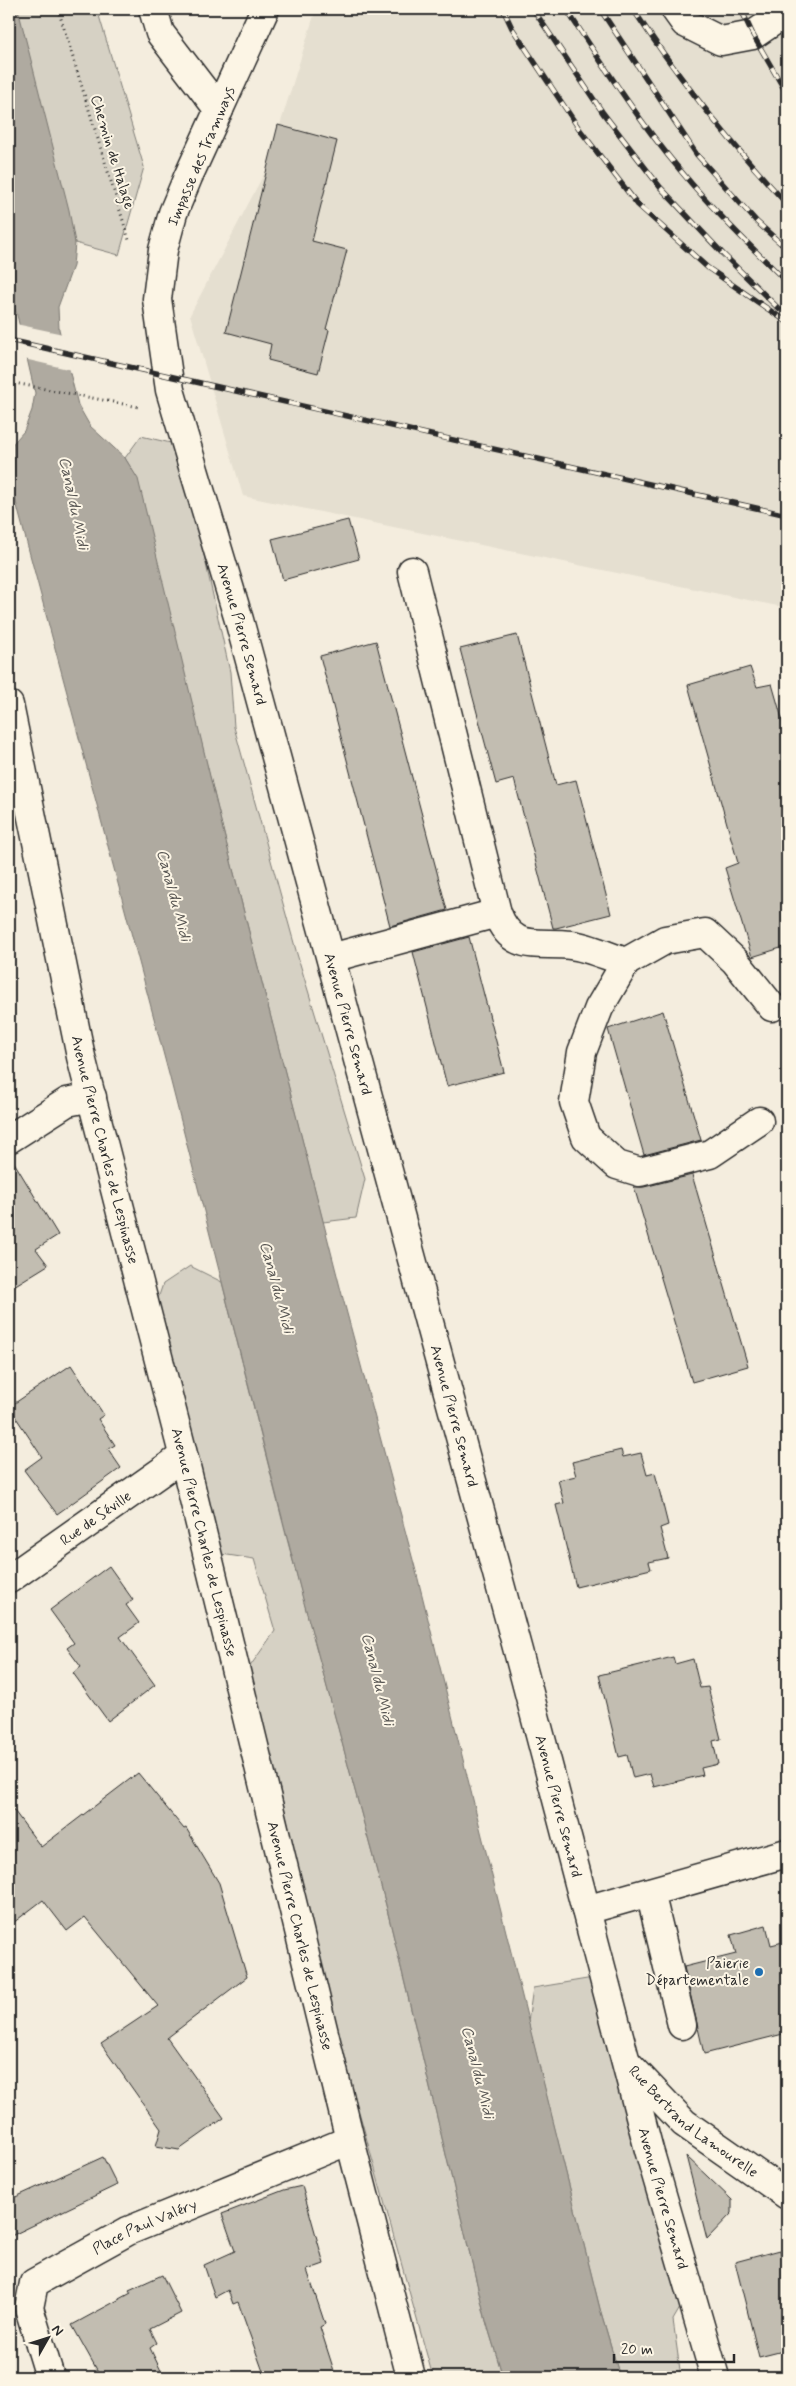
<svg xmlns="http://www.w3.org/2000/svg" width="796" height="2386" viewBox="0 0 796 2386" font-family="Mynerve,sans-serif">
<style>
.built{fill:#e5dfd0}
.green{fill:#d6d1c4;stroke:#807e78}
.water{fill:#afaaa0;stroke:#7a7771}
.pier{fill:#f4edde}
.building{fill:#c2bdb1;stroke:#2b2b2b}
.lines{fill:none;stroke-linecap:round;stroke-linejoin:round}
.minor-casing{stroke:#2b2b2b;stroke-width:31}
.path{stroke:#2b2b2b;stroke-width:3;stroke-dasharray:1 4;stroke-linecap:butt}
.minor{stroke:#fcf5e5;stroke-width:28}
.rail-casing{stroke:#2b2b2b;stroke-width:5.5}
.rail{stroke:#fcf5e5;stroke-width:4;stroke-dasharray:11;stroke-linecap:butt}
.poi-dot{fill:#1f6fb2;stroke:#fcf5e5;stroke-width:2}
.labels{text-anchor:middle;stroke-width:4;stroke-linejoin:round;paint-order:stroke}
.street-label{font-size:15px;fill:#2b2b2b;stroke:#fcf5e5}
.poi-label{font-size:15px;fill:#2b2b2b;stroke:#fcf5e5;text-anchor:end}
.water-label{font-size:16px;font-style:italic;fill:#595754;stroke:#fcf5e5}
</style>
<rect width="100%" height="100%" fill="#f4edde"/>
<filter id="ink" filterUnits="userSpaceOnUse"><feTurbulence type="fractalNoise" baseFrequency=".02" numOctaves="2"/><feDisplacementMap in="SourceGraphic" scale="10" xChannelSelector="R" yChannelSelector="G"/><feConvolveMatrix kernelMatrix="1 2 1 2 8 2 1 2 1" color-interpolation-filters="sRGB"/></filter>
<g filter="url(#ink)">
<polygon class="built" points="316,9 787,9 787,608 243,496 190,315 266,170"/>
<g class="green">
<polygon points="17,9 97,9 144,167 119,255 75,243"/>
<polygon points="141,436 175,444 196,519 230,672 234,727 297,954 365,1179 356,1218 323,1222 224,834 135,475 125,458"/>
<polygon points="190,1266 222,1282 286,1535 386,1905 486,2321 503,2377 433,2377 339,2040 280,1790 246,1672 275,1631 254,1559 221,1554 155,1307 163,1284"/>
<polygon points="593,1978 697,2279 673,2320 681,2377 620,2377 600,2309 528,2022 533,1988"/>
</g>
<polygon class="water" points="9,9 18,9 69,210 75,243 73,266 58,307 59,329 78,405 90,426 125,458 138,479 224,834 341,1291 417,1575 600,2309 620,2377 503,2377 486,2321 386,1905 300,1588 170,1078 9,476 9,448 24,431 32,410 35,393 17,315 9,294"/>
<polygon class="pier" points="16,324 63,334 72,370 24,359"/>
<g class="building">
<polygon points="278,125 337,141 312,241 347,250 326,329 329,330 318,373 268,360 271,344 226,332"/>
<polygon points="348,520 359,559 283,580 272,539"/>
<polygon points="517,635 556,785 576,780 611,914 556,928 553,928 514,779 496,784 460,649"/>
<polygon points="376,641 447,910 390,926 320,656"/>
<polygon points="750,667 757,687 772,684 787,736 787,946 752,957 725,868 738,863 688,685"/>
<polygon points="469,937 504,1072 447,1086 413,952"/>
<polygon points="663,1011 701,1140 644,1155 608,1029"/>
<polygon points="9,1154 58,1235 36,1249 48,1265 9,1289"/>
<polygon points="692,1175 748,1366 692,1382 634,1187 644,1187"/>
<polygon points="71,1365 104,1415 98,1419 115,1445 108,1449 121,1468 57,1514 24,1470 42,1457 9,1407"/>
<polygon points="621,1450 623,1457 641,1453 647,1475 655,1473 668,1525 660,1528 668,1558 649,1562 651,1569 576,1587 556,1505 564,1503 558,1480 576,1476 572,1462"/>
<polygon points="109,1566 133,1600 126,1605 139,1623 120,1637 155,1685 108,1721 73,1673 81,1667 67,1648 74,1643 50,1610"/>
<polygon points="673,1657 675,1664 693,1659 700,1688 708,1687 721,1739 713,1741 718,1764 701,1768 703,1775 654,1787 650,1774 633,1778 627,1755 619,1757 599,1675"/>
<polygon points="138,1773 184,1829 186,1828 219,1883 247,1977 167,2038 224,2118 179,2150 156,2146 161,2129 101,2044 158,2006 85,1917 67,1931 43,1900 9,1926 9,1804 41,1847"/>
<polygon points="766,1925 771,1945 787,1941 787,2033 704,2054 684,1967 736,1954 731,1935"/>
<polygon points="686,2156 732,2200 732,2213 707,2239"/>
<polygon points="103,2157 117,2185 9,2237 9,2200"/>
<polygon points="302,2186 324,2264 307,2270 325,2324 320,2327 336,2377 265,2377 238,2302 233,2304 228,2290 215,2297 204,2265 235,2251 222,2214 284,2190"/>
<polygon points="780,2250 787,2278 787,2350 759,2357 735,2262"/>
<polygon points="162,2275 181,2313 150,2329 157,2343 150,2348 164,2377 101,2377 72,2325 131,2293 129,2290"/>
</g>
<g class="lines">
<g class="minor-casing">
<g id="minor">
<polyline points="153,9 160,33 219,110"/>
<path id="s1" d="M265,9L188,177L173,213L163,250L157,299L170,390L239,620L518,1651L649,2150L715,2377"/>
<polyline points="675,9 685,23 721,41 753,35 787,12"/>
<path d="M412,571L497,913C512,953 537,941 571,945C589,947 609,957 626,962L665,940L705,933L735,961L772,1007"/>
<path id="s2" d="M9,705L81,1057L181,1446L350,2140L411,2377"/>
<polyline points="331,958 497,913"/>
<polyline points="626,962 599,1008 582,1052 574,1102 586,1137 617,1165 640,1172 710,1154 759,1121"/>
<polyline points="9,1139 67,1102 92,1097"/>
<path id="s3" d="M9,1579L182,1457"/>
<polyline points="650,1892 682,2025"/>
<polyline points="586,1910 787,1853"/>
<path id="s4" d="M627,2063L684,2123L787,2195"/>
<path id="s5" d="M50,2377L29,2308L34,2283L128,2231L350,2140"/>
</g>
</g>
<g class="path">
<polyline points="58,9 129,240"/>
<polyline points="9,382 139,407"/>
</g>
<use href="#minor" class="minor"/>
<g class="rail-casing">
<g id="rail">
<polyline points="503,9 512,28 580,130 638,205 708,268 787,322"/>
<polyline points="533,9 603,113 660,187 723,254 779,309"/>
<path d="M566,9C602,63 638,120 680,170C713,210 750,246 787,282"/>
<polyline points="600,9 697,155 757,222 787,249"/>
<path d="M633,9C679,79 730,143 787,204"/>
<polyline points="741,9 753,35 787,94"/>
<polyline points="9,340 787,515"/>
</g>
</g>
<use href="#rail" class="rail"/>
</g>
</g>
<circle class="poi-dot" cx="759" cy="1972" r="5"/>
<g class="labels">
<g class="street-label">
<text transform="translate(113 152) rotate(73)" y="5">Chemin de Halage</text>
<text transform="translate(201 156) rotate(-67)" y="5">Impasse des Tramways</text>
<text dy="5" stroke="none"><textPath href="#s1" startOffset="658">Avenue Pierre Semard</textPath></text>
<text dy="5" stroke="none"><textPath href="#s1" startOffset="1062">Avenue Pierre Semard</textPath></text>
<text dy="5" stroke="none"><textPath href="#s2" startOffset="455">Avenue Pierre Charles de Lespinasse</textPath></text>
<text dy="5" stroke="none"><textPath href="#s1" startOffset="1468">Avenue Pierre Semard</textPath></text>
<text dy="5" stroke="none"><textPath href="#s3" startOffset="106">Rue de Séville</textPath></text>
<text dy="5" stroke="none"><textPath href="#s2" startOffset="860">Avenue Pierre Charles de Lespinasse</textPath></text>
<text dy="5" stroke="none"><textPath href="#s1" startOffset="1872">Avenue Pierre Semard</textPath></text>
<text dy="5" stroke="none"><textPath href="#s2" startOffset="1265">Avenue Pierre Charles de Lespinasse</textPath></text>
<text dy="5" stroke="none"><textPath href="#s4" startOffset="89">Rue Bertrand Lamourelle</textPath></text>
<text dy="5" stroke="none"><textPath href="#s1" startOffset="2278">Avenue Pierre Semard</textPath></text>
<text dy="5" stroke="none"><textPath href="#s5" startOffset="222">Place Paul Valéry</textPath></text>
</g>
<g class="poi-label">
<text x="749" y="1968">Paierie<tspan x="749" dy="17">Départementale</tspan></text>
</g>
<g class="water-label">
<text transform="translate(75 503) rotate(78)" y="6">Canal du Midi</text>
<text transform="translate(175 895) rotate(75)" y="6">Canal du Midi</text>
<text transform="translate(278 1287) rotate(75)" y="6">Canal du Midi</text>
<text transform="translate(379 1679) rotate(76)" y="6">Canal du Midi</text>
<text transform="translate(479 2072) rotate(76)" y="6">Canal du Midi</text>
</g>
</g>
<rect width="796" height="2386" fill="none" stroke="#fcf5e5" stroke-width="30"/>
<rect x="15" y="15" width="766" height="2356" fill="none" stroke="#2b2b2b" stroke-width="2" filter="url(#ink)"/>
<g transform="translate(48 2338) rotate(51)" stroke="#fcf5e5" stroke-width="4" paint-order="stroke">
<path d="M0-4L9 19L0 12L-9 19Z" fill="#2b2b2b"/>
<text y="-8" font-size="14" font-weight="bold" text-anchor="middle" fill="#2b2b2b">N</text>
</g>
<path d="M614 2354v8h120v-8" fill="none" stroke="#2b2b2b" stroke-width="2.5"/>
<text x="621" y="2354" font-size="15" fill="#2b2b2b" stroke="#fcf5e5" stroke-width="4" paint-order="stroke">20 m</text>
</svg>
